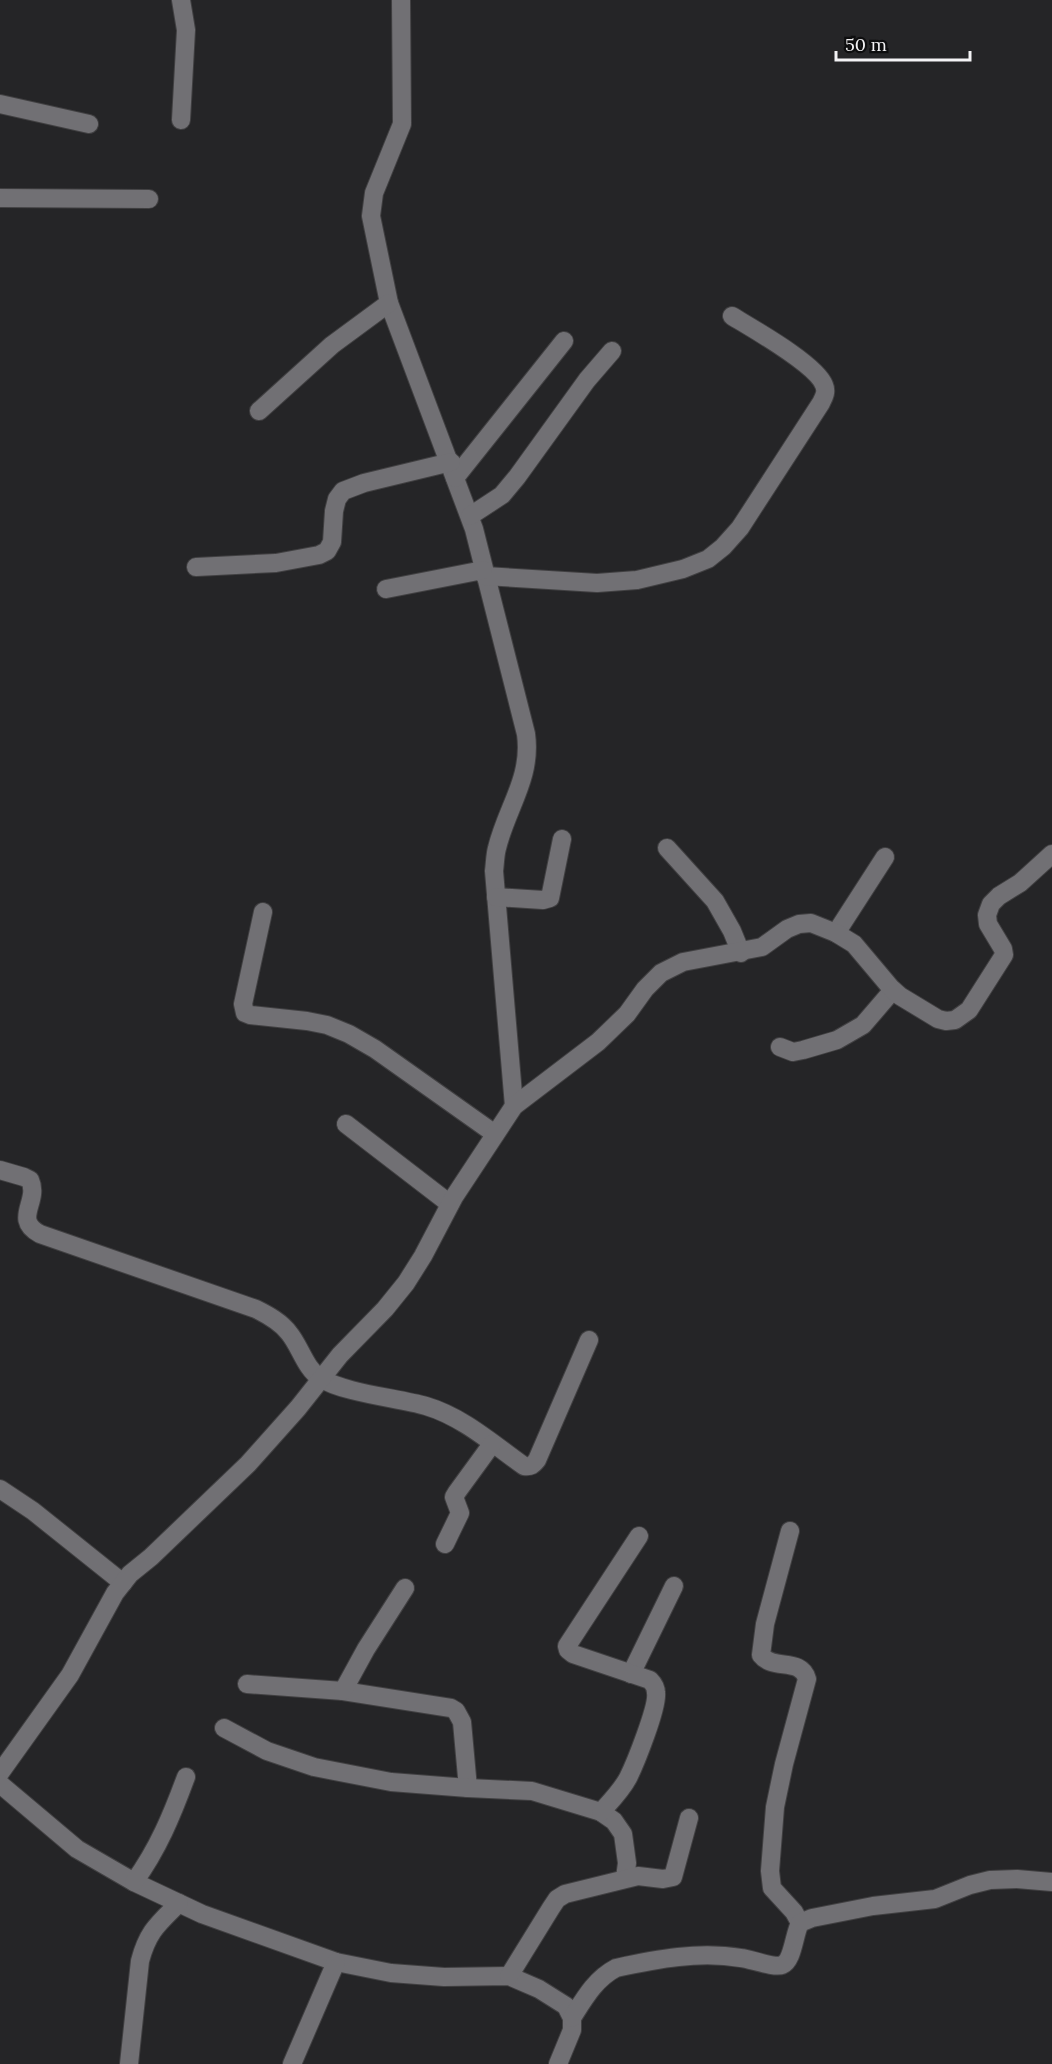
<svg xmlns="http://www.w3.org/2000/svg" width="1052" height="2064" viewBox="0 0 1052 2064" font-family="Lora,serif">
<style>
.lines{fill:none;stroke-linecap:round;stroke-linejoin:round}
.minor-casing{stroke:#414042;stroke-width:20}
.minor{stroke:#717074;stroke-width:18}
</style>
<rect width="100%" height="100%" fill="#252527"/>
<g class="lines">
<g class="minor-casing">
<g id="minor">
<path d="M401,0L402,124L374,193L371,216L389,303L474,529L526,734C532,778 507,807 497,848C495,855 495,864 494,871L514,1106"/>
<polyline points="0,104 89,124"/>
<polyline points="181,120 186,30 181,0"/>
<polyline points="0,198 149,199"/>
<polyline points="259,411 332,345 389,303"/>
<polyline points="455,478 564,341"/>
<polyline points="470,516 502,495 517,477 587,380 612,351"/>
<polyline points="196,567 276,563 319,555 327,551 332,542 334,511 337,499 343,491 364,483 451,462"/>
<path d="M485,576L597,583L637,580L683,569L708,559L723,547L740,528L821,403C824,397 827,392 824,385C816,364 753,329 732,316"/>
<polyline points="386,589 483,570"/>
<polyline points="667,848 715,901 732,931 741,953"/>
<polyline points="496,897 543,900 550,898 562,839"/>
<polyline points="263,912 243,1004 245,1013 250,1015 307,1021 327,1025 349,1034 375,1049 495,1134"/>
<polyline points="836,933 885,857"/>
<polyline points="780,1047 793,1052 803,1050 837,1040 863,1025 893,990"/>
<polyline points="346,1124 450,1204"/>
<path d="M0,1170L24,1177L30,1180C40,1202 12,1219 40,1234L256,1309C268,1315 281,1322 289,1333C300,1346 305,1368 320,1378C344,1393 398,1398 426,1406C463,1417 493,1444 524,1466C531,1467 533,1465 537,1460L589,1340"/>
<polyline points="0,1489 33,1511 123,1583"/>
<path d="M790,1531L765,1624L761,1655C773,1671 801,1657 807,1679L784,1764L775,1807L770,1871L772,1888L794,1912L800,1923"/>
<polyline points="445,1544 460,1513 454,1497 457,1492 492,1444"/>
<polyline points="631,1674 674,1586"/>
<polyline points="247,1684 343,1691 451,1708 456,1711 462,1722 468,1788"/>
<polyline points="343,1691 366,1649 405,1588"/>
<polyline points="224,1728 267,1751 314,1767 391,1782 468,1788 532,1791 601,1812 614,1821 623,1834 627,1863 625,1878"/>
<polyline points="0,1773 70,1675 115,1593 130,1574 151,1557 248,1464 298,1408 340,1355 385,1309 406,1283 423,1256 454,1197 514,1106 598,1042 627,1014 645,989 661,973 683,962 762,947 787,929 799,924 811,923 836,933 854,944 891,988 900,996 938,1019 946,1021 955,1020 969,1010 1004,955 1003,949 988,924 987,915 991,904 999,896 1020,883 1052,854"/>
<polyline points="0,1784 77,1849 134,1882 202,1914 336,1962 391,1973 444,1977 509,1976 539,1989 566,2006 572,2018 572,2030 558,2064"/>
<path d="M601,1812C611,1801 621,1791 628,1778C635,1764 658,1707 656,1693C656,1688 654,1684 650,1680L573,1654L568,1650L567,1646L639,1536"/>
<path d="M134,1882C158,1849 172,1815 186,1777"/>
<polyline points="509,1976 551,1908 557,1899 565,1894 638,1876 663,1879 673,1877 689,1818"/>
<path d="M572,2018C584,1999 595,1979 616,1968C657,1959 699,1951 741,1958C750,1959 775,1968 782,1965C793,1961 794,1934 800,1923L812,1918L873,1906L935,1899L970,1885L990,1880L1017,1879L1052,1882"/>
<path d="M129,2064L140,1961C148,1931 158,1924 179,1903"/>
<polyline points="292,2064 336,1962"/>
</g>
</g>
<use href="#minor" class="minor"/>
</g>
<path d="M836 51v9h134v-9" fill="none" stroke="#f4f3f5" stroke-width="3"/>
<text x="845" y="51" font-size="18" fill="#f4f3f5" stroke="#0e0e0f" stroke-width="4.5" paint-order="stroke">50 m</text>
</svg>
